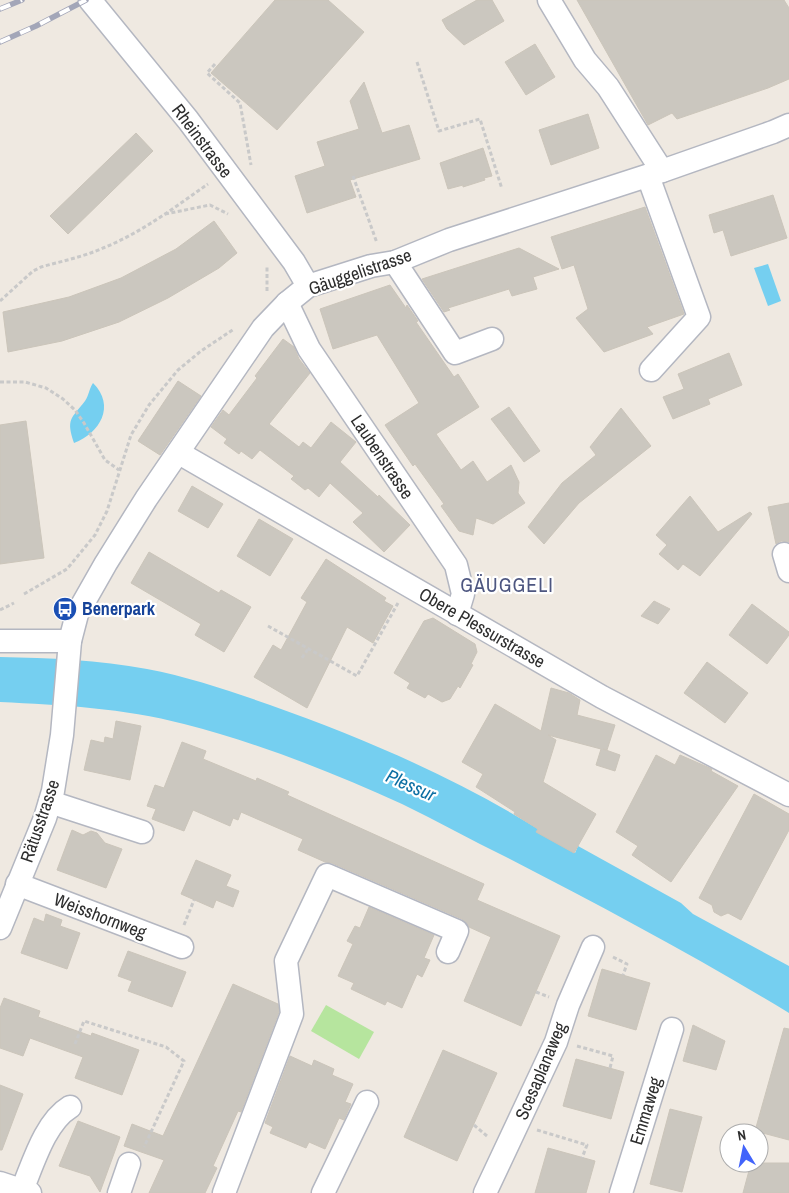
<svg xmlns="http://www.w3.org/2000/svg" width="789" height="1193" viewBox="0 0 789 1193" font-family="'Archivo Narrow',sans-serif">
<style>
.green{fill:#b6e59e}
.water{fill:#75cff0}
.building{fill:#cbc7bf;stroke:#cbc5ba}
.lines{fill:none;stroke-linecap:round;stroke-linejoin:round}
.minor-casing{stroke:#b4b7c1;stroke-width:25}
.path{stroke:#c9c9c9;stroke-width:3;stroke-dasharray:4 2.5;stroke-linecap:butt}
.minor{stroke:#fff;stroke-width:22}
.rail-casing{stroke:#a3a6b8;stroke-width:5.5}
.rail{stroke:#fff;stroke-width:4;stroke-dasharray:11;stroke-linecap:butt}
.labels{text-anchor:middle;stroke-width:4.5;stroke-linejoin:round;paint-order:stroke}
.street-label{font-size:18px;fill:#2e2e2e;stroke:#fff}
.transit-label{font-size:18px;font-weight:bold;fill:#164399;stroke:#fff;text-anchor:start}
.water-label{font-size:19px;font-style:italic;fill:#0d6fa3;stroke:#fff}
.quarter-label{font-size:20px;letter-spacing:1px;fill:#4d5680;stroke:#fff}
</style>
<rect width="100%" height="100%" fill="#efe9e1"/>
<polygon class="green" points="326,1005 374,1032 359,1059 311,1031"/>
<g class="water">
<polygon points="768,264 781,301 768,306 754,268"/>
<path d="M93,383C116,406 100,433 74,443C66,419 71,419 85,401C89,395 89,389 93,383Z"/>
<path d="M0,657C49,658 99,660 147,669C189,677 230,691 270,705C363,738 454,777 538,829L537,832L575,853L578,846L681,903L693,914L789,966V1013C697,957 601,906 506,857C471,840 437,821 402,804C332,772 258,743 184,724C123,708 62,705 0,702Z"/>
</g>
<g class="building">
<polygon points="275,0 328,0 364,32 277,130 211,73"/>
<polygon points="477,0 492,0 504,21 464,45 447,29 442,20"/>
<polygon points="577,0 784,0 789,8 789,79 768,88 677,119 672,113 648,125"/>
<polygon points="535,44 555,77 526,95 505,62"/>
<polygon points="364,82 382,133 409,125 420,159 350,180 356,197 307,213 295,176 325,166 317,142 359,129 350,101"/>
<polygon points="588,114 599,148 551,165 539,130"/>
<polygon points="136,133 153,151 68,234 50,216"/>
<polygon points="483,148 492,176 484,178 485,180 463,187 463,185 448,189 440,163"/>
<polygon points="773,195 787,238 731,256 723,230 714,233 709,215"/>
<polygon points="645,207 684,314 647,327 653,334 604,352 576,318 588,309 574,265 562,269 551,237"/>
<polygon points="214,221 237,253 219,268 168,298 119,322 62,341 8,352 3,312 69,297 121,278 176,249"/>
<polygon points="519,248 559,269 533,277 537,289 512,296 509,289 448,308 450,310 444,312 422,279"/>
<polygon points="390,285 406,308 407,305 418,321 416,322 454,377 458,374 479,407 436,434 461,470 473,461 487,482 511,465 519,482 518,493 525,503 493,524 476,518 473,535 459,531 441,506 444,504 415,464 413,466 385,425 419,403 377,335 333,349 320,309"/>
<polygon points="283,339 294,347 299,359 310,373 269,424 299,447 303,442 311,448 331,422 356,442 340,462 378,497 379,495 410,525 384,552 353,522 363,513 330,483 319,497 308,488 305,490 291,479 294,476 260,450 252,459 241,451 239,454 224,443 227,439 211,427 223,410 229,415 257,378 255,376"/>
<polygon points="729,353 742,385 708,399 710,404 673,419 663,397 684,389 678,374"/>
<polygon points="178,381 201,396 160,455 138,441"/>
<polygon points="509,407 540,451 524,462 491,419"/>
<polygon points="621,408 651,446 579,503 544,544 528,527 562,483 596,455 590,447"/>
<polygon points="26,421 44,558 0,564 0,425"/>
<polygon points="192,486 223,504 208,528 178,511"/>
<polygon points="690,496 718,532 750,512 752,514 700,576 683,564 678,570 659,554 667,545 656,535"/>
<polygon points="789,503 789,542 781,541 776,544 768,507"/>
<polygon points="259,519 293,539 270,576 237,556"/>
<polygon points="149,552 219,593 221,590 251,607 224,652 195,635 201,624 131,583"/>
<polygon points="326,559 386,598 384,601 393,606 373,643 347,627 307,708 254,677 273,645 281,650 307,602 301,598"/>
<polygon points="654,601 670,609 658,624 641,616"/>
<polygon points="752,604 789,632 789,635 767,664 729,635"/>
<polygon points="433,618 475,644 477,652 471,664 473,665 460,688 458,686 450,699 442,702 428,694 425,698 407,688 410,683 394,673 424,621"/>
<polygon points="707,662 748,693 725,723 684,693"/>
<polygon points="551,688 569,693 580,700 577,715 615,725 607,750 603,749 620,755 615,771 596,765 601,749 548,735 556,740 543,782 596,814 574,853 536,832 538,829 514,814 515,812 476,787 483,774 462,762 495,704 541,731"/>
<polygon points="116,721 141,726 130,780 84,770 91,740 104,743 105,737 113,739"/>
<polygon points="182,742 206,751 203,759 256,781 257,778 289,792 287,795 484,884 477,900 560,936 521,1026 464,1001 491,937 469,927 467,923 462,919 332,863 325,862 298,850 303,839 241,812 238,820 233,818 230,826 193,810 184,831 152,819 156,809 147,806 155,785 164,788"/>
<polygon points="656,755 675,765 680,755 712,769 711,771 738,786 671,882 632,855 638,846 616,832"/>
<polygon points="754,794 789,814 789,830 741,920 728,913 721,916 714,912 712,905 699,898"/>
<polygon points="72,830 83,835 91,831 97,833 105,843 122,849 106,888 57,870"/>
<polygon points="196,860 231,875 226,886 239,891 233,907 216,900 213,908 181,894"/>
<polygon points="369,907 434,935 424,958 430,960 422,977 417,974 402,1008 387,1001 385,1005 351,989 354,983 338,976 353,944 347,941 355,926 360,928"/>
<polygon points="46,914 62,920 60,926 80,933 67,969 21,953 34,918 44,922"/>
<polygon points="128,951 186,972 172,1007 128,991 132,981 118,976"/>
<polygon points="602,969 650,983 636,1030 588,1016"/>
<polygon points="233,984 278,1004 279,1012 241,1112 238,1111 213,1166 217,1168 205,1193 149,1193 164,1160 124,1146 132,1124 163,1136"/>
<polygon points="4,998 40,1011 38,1017 91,1036 92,1033 139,1050 122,1095 75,1078 83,1057 30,1038 23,1056 0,1048 0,1008"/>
<polygon points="693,1025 725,1041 716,1070 683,1061"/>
<polygon points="784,1028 789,1029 789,1140 755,1131"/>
<polygon points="443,1050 497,1073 457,1161 404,1137"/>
<polygon points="290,1056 312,1066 314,1060 334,1069 332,1075 353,1084 345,1102 351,1104 344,1120 339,1118 325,1149 309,1142 306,1148 270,1133 273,1127 265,1123"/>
<polygon points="576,1059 624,1072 611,1119 563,1106"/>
<polygon points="0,1085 23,1094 2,1150 0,1150"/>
<polygon points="670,1109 702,1117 682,1192 650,1184"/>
<polygon points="78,1121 120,1137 100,1192 90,1176 59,1166"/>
<polygon points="548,1148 595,1161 586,1193 535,1193"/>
<polygon points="751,1163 789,1163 789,1193 743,1193"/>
</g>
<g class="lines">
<g class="minor-casing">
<g id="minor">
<polyline points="90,0 188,120 294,262 308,286"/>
<polyline points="549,0 585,60 608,87 662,171"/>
<polyline points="648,176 699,317 651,370"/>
<polyline points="395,262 455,353 492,339"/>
<polyline points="287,303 309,349 456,565 463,594 457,614"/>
<polyline points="179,453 602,697 789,795"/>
<polyline points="784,554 789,571"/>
<polyline points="0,641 70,641"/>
<polyline points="50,802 142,832"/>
<polyline points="17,884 182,947"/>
<polyline points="0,928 45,818 53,791 62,735 70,641 77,614 106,563 146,499 263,328 287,303 308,286 371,266 395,262 449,240 662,171 773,132 789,125"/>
<polyline points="0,1183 30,1193"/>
<path d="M22,1190C33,1164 45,1122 70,1107"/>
<polyline points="119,1193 129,1164"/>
<polyline points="224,1193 292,1014 286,961 327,875 457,931 448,952"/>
<polyline points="323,1193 367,1102"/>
<polyline points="485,1193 556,1042 568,1005 593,947"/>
<polyline points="621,1193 672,1029"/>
</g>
</g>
<g class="path">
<polyline points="417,62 439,131 480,119 502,189"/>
<polyline points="215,64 207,73 240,103 251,165"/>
<polyline points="353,176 377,243"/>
<polyline points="165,214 210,205 228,214"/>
<polyline points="267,291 267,265"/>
<path d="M0,301L33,271L41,267C62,261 83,257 103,248C141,233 175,207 208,184"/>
<polyline points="0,382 25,382 46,388 63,399 75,410 84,423 105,460 119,470"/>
<polyline points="24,594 67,569 95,535 107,511 131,435 149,405 178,370 201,351 234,329"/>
<polyline points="0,610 14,603"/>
<polyline points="268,626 357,676 398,603"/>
<polyline points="302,658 308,649"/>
<polyline points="184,925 194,900"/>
<polyline points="613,957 627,964 623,975"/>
<polyline points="536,992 549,997"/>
<polyline points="75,1044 84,1021 166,1047 184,1061 144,1147"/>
<polyline points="577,1046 613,1056 610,1068"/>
<polyline points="474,1125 487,1136"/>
<polyline points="537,1130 587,1145 582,1158"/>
</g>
<use href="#minor" class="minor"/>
<g class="rail-casing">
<g id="rail">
<polyline points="0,9 22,0"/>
<polyline points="0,42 36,26 86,0"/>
</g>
</g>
<use href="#rail" class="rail"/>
</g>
<defs>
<g id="bus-disc" transform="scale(1.25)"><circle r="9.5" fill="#1a4fb4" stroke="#fff"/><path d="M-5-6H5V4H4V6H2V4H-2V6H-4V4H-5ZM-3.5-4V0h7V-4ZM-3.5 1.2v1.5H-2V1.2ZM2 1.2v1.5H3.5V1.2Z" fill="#fff"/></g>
</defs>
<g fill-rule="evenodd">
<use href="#bus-disc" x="65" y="609"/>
</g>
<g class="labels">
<g class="street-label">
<text transform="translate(202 141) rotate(53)" y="6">Rheinstrasse</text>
<text transform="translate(360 272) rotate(-19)" y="6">Gäuggelistrasse</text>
<text transform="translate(382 457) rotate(56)" y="6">Laubenstrasse</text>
<text transform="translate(482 628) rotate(30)" y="6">Obere Plessurstrasse</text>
<text transform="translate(40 821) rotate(-71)" y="6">Rätusstrasse</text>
<text transform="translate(100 916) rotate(21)" y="6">Weisshornweg</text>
<text transform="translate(541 1071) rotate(-67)" y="6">Scesaplanaweg</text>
<text transform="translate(646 1111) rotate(-73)" y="6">Emmaweg</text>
</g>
<g class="transit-label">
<text x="82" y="615">Benerpark</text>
</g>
<g class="water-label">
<text transform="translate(411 785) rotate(24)" y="7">Plessur</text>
</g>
<g class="quarter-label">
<text x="507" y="592">GÄUGGELI</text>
</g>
</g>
<g transform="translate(744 1148) rotate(350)"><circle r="24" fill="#ffffff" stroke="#ababab"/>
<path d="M0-4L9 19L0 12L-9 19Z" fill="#4264fb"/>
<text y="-8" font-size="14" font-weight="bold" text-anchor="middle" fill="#2e2e2e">N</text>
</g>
</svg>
